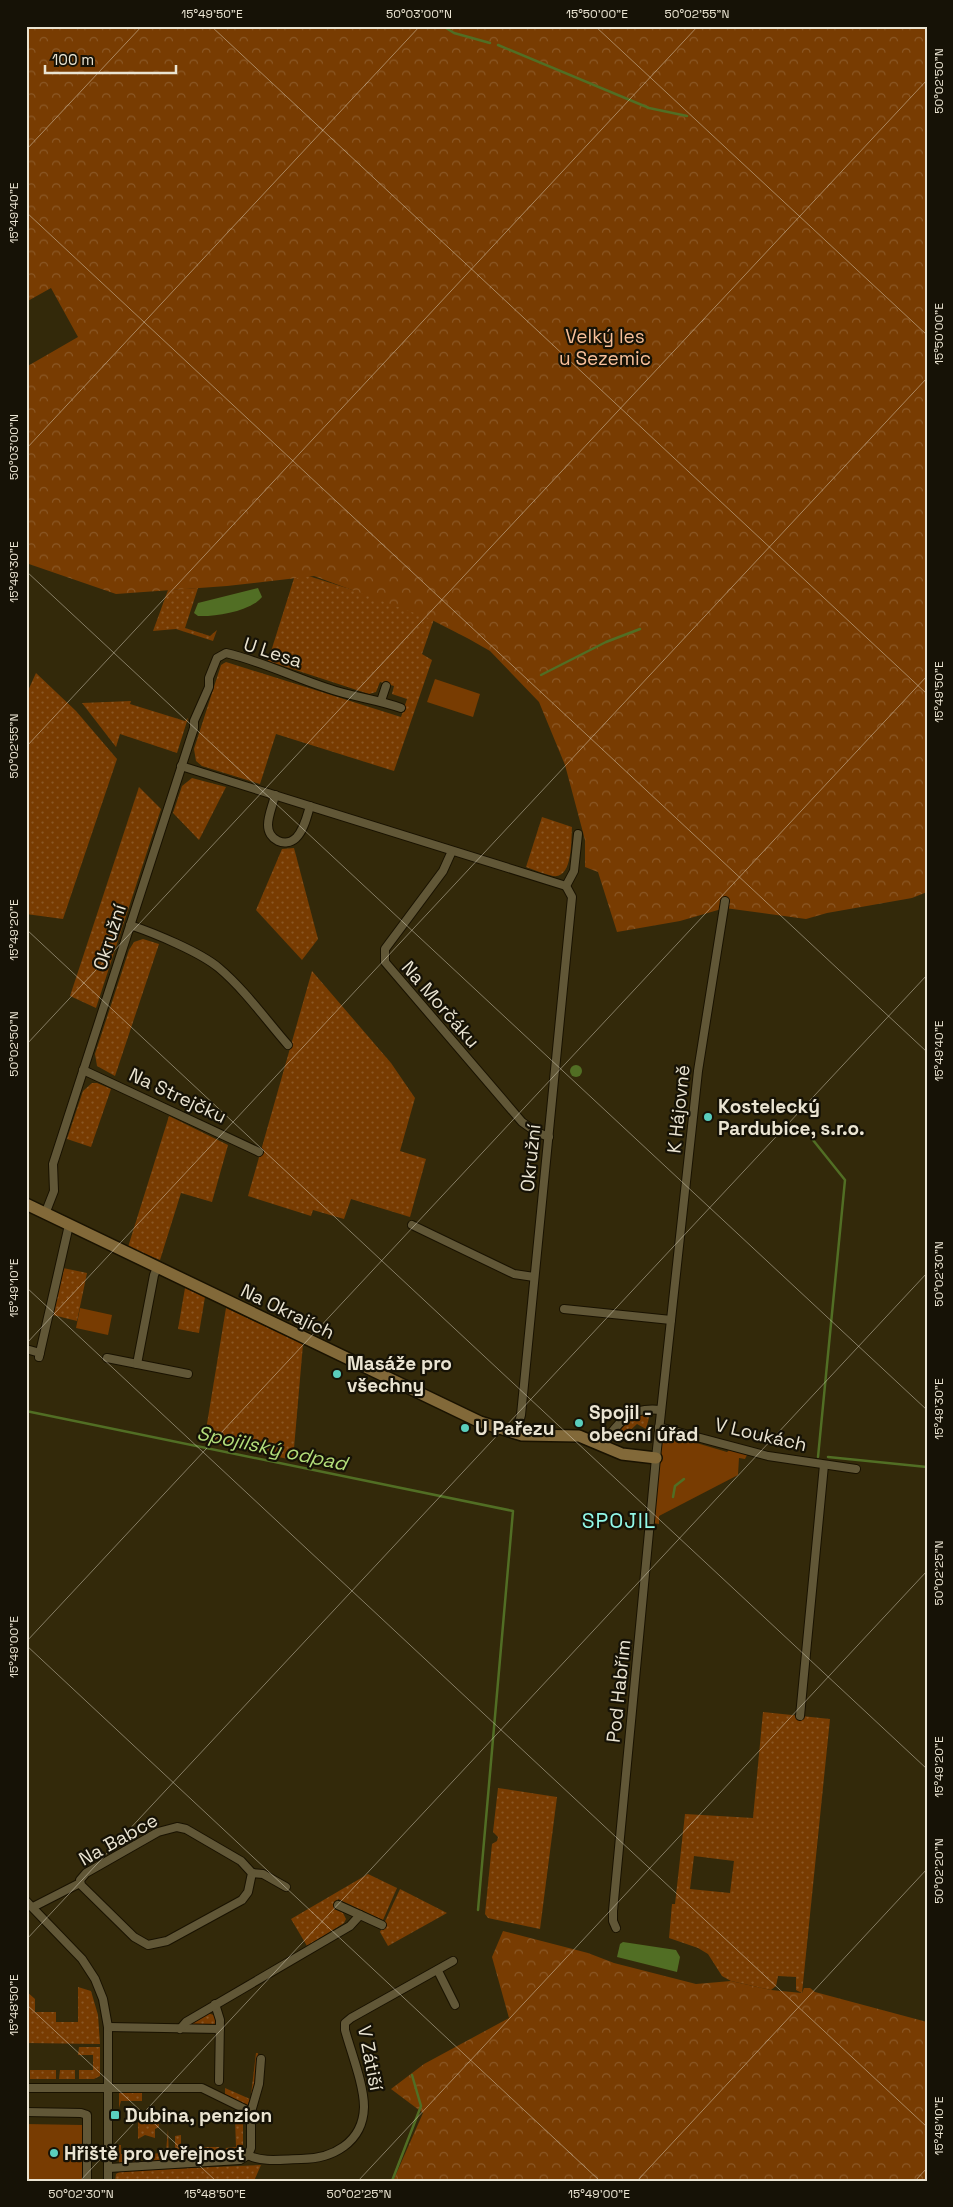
<svg xmlns="http://www.w3.org/2000/svg" width="953" height="2207" viewBox="0 0 953 2207" font-family="'Space Grotesk',sans-serif">
<style>
.grass{fill:url(#grass-dots);fill-rule:evenodd}
.forest{fill:url(#forest-crowns)}
.park{fill:#783c02}
.water{fill:#516e24}
.lines{fill:none;stroke-linecap:round;stroke-linejoin:round}
.stream{stroke:#516e24;stroke-width:2.5}
.street-casing{stroke:#191200;stroke-width:10}
.secondary-casing{stroke:#191200;stroke-width:14}
.street{stroke:#615737;stroke-width:8}
.secondary{stroke:#826939;stroke-width:11}
.ticks{fill:none;stroke:#eae4d2;stroke-width:1;stroke-opacity:0.45}
.poi-dot{fill:#5acebd;stroke:#161206;stroke-width:2}
.labels{text-anchor:middle;stroke-width:4.5;stroke-linejoin:round;paint-order:stroke}
.park-label{font-size:19px;fill:#f8c09a;stroke:#161206}
.street-label{font-size:19px;fill:#eae4d2;stroke:#161206}
.poi-label{font-size:19px;font-weight:bold;fill:#eae4d2;stroke:#161206;text-anchor:start}
.water-label{font-size:20px;font-style:italic;fill:#b3de7a;stroke:#161206}
.quarter-label{font-size:21px;letter-spacing:1px;fill:#92f9e9;stroke:#161206}
.neatline{fill:none;stroke:#eae4d2;stroke-width:2}
.ticks-label{font-size:12px;text-anchor:middle;fill:#eae4d2}
</style>
<defs>
<pattern id="grass-dots" width="8" height="8" patternUnits="userSpaceOnUse" patternTransform="scale(1.25)"><rect width="8" height="8" fill="#783c02"/><path d="M2 2h.1M6 6h.1" fill="none" stroke="#8b5826" stroke-width="1.8" stroke-linecap="round"/></pattern>
<pattern id="forest-crowns" width="20" height="18" patternUnits="userSpaceOnUse" patternTransform="scale(1.25)"><rect width="20" height="18" fill="#783c02"/><path d="M2 6a3 3 0 1 1 6 0M12 15a3 3 0 1 1 6 0" fill="none" stroke="#8b5826"/></pattern>
</defs>
<rect width="100%" height="100%" fill="#33290a"/>
<g class="grass">
<polygon points="296,572 435,616 422,654 432,660 394,771 276,734 260,784 202,766 196,761 194,749 221,665 226,662 401,717 407,699 392,694 394,686 380,682 376,692 369,694 268,661"/>
<polygon points="198,588 185,628 210,636 217,630 213,641 176,629 153,631 168,590"/>
<polygon points="36,673 76,711 117,759 63,919 26,914 26,695"/>
<polygon points="131,701 130,704 185,721 188,718 177,753 120,734 116,747 82,703"/>
<polygon points="192,778 226,787 199,840 173,813 182,786"/>
<polygon points="139,787 161,809 96,1008 70,996"/>
<path d="M542,817L572,827C571,840 573,879 553,876C544,874 535,870 526,867Z"/>
<polygon points="294,848 318,939 302,960 256,910 282,849"/>
<polygon points="143,939 159,944 115,1076 97,1066 95,1054 129,950 134,942"/>
<polygon points="312,971 391,1063 415,1098 400,1151 426,1159 410,1217 351,1199 344,1219 313,1210 311,1216 248,1196"/>
<polygon points="92,1083 97,1083 111,1089 91,1147 67,1139 83,1091"/>
<polygon points="169,1116 228,1145 212,1202 181,1193 160,1260 128,1247"/>
<polygon points="63,1268 87,1273 77,1321 53,1315"/>
<polygon points="185,1288 205,1297 199,1333 178,1329"/>
<polygon points="226,1308 303,1344 293,1460 204,1442"/>
<path d="M647,1413L650,1414L646,1429L637,1424L622,1438L612,1437C622,1425 631,1415 647,1413Z"/>
<path d="M763,1712L830,1719L802,1993L796,1990V1977L778,1976L776,1986L771,1990L731,1981L722,1976L708,1954L698,1948L669,1938L672,1904H675L685,1814L753,1818ZM694,1856L734,1861L730,1893L690,1889Z"/>
<polygon points="498,1788 557,1797 540,1929 488,1918 485,1914 492,1844 497,1841 498,1837 493,1832"/>
<polygon points="368,1874 397,1888 383,1920 338,1899 334,1909 343,1913 346,1919 344,1923 307,1946 291,1919"/>
<polygon points="400,1889 447,1913 388,1946 380,1932"/>
<polygon points="78,1987 91,1991 98,2015 100,2044 26,2043 26,1991 35,1999 35,2012 56,2012 56,2022 78,2022"/>
<polygon points="208,2013 216,2016 217,2021 213,2026 189,2026 188,2024"/>
<polygon points="79,2047 100,2047 100,2076 94,2079 79,2079 79,2070 93,2070 93,2055 78,2055"/>
<polygon points="256,2053 258,2053 255,2086 251,2095"/>
<rect x="30" y="2070" width="26" height="9"/>
<polygon points="60,2070 75,2070 75,2079 59,2079"/>
<polygon points="225,2088 250,2099 247,2107 225,2096"/>
<polygon points="119,2092 142,2092 142,2101 121,2101 119,2108"/>
<polygon points="219,2115 243,2115 243,2149 237,2156 223,2156 226,2148 236,2147 235,2119 219,2118 218,2123"/>
<polygon points="138,2122 159,2123 159,2127 155,2129 155,2138 145,2135 138,2139"/>
<polygon points="168,2129 169,2160 151,2161 150,2155 166,2151"/>
<polygon points="181,2135 181,2147 186,2146 187,2159 175,2160 175,2136"/>
<polygon points="119,2145 121,2145 121,2154 140,2154 139,2161 119,2163"/>
<polygon points="201,2147 219,2147 220,2157 196,2158 195,2149"/>
<polygon points="261,2165 254,2181 115,2181 116,2174 121,2171"/>
</g>
<g class="forest">
<polygon points="26,26 927,26 927,892 912,898 827,913 806,919 725,908 680,921 617,932 598,872 585,867 585,840 565,765 539,702 490,651 469,639 428,618 314,576 227,586 116,594 26,563 26,367 78,337 51,288 26,302"/>
<polygon points="503,1931 588,1953 614,1963 696,1984 731,1981 771,1990 802,1993 804,1988 810,1988 815,1992 927,2022 927,2181 393,2181 423,2113 391,2089 424,2064 509,2018 492,1957"/>
</g>
<g class="park">
<polygon points="435,679 480,694 473,717 427,702"/>
<polygon points="80,1308 112,1315 108,1335 76,1328"/>
<polygon points="669,1432 679,1434 683,1439 727,1452 730,1449 747,1455 745,1459 739,1458 738,1475 659,1516 659,1524 653,1523 661,1440"/>
<polygon points="26,2124 83,2125 82,2181 26,2181"/>
</g>
<g class="water">
<path d="M258,588L262,597C251,611 215,617 198,616L194,613L198,603Z"/>
<circle cx="576" cy="1071" r="6"/>
<polygon points="623,1942 676,1950 680,1957 677,1972 617,1957 620,1944"/>
</g>
<g class="lines">
<g class="stream">
<polyline points="443,26 454,33 490,43"/>
<polyline points="498,45 649,108 687,116"/>
<polyline points="541,675 606,642 640,629"/>
<polyline points="813,1140 845,1180 818,1457"/>
<polyline points="26,1411 513,1511 478,1910"/>
<polyline points="828,1457 927,1467"/>
<polyline points="673,1497 675,1486 684,1479"/>
<polyline points="392,2181 421,2106 412,2075"/>
</g>
<g class="street-casing">
<g id="street">
<polyline points="381,701 386,686"/>
<polyline points="181,766 566,886"/>
<path d="M275,795C273,805 268,815 268,825C268,840 285,848 296,838C304,830 307,816 310,806"/>
<polyline points="452,851 443,871 385,949 385,962 522,1122 536,1132 549,1137"/>
<path d="M130,925C154,933 200,952 219,968C245,990 266,1020 288,1045"/>
<polyline points="83,1070 259,1152"/>
<path d="M45,1214L54,1191L53,1164L194,728V721L209,687V678L217,658L226,653C261,661 293,677 327,688C352,697 376,699 401,708"/>
<polyline points="412,1225 514,1274 534,1277"/>
<polyline points="564,1309 671,1320"/>
<polyline points="26,1349 40,1353"/>
<polyline points="39,1357 69,1225"/>
<polyline points="107,1358 188,1374"/>
<polyline points="137,1364 154,1275 157,1268"/>
<polyline points="659,1427 768,1456 856,1469"/>
<polyline points="516,1433 521,1415 572,897 566,886 574,871 578,834"/>
<path d="M602,1446C619,1422 629,1406 661,1410"/>
<polyline points="800,1716 824,1465"/>
<polygon points="177,1827 186,1829 241,1861 252,1873 248,1892 242,1900 167,1941 148,1945 134,1937 81,1885 80,1880 86,1873 158,1832"/>
<polyline points="252,1873 263,1874 286,1887"/>
<polyline points="26,1901 82,1959 95,1979 103,1999 108,2027 108,2181"/>
<polyline points="338,1905 382,1925"/>
<polyline points="33,1907 80,1883"/>
<polyline points="616,1928 613,1921 613,1911 656,1458 698,1071 725,901"/>
<polyline points="438,1971 455,2005"/>
<polyline points="215,2004 220,2020 219,2081"/>
<polyline points="108,2027 220,2029"/>
<polyline points="180,2029 186,2022 350,1926 360,1915"/>
<polyline points="26,2088 202,2088 251,2112"/>
<polyline points="26,2112 81,2113 87,2115 87,2181"/>
<path d="M248,2155C262,2163 285,2159 301,2159C332,2159 363,2143 364,2107C364,2085 351,2052 345,2030V2023L351,2018L453,1961"/>
<polyline points="248,2155 251,2148 251,2112 259,2084 261,2059"/>
<polyline points="109,2168 240,2160 248,2155"/>
</g>
</g>
<g class="secondary-casing">
<polyline id="secondary" points="26,1204 480,1422 522,1435 579,1436 622,1454 656,1458"/>
</g>
<use href="#street" class="street"/>
<use href="#secondary" class="secondary"/>
</g>
<path class="ticks" d="M211,26L927,694M595,26L927,335M26,150L142,26M26,212L927,1052M26,449L420,26M26,571L927,1410M26,747L698,26M26,929L927,1769M26,1045L927,80M26,1287L927,2127M26,1344L927,378M26,1642L927,676M26,1645L600,2181M26,1940L927,975M26,2004L216,2181M80,2181L927,1273M358,2181L927,1571M637,2181L927,1869M915,2181L927,2168"/>
<g class="poi-dot">
<circle cx="708" cy="1117" r="5"/>
<circle cx="337" cy="1374" r="5"/>
<circle cx="579" cy="1423" r="5"/>
<circle cx="465" cy="1428" r="5"/>
<rect x="110" y="2110" width="10" height="10" rx="2.5"/>
<circle cx="54" cy="2153" r="5"/>
</g>
<g class="labels">
<g class="park-label">
<text x="605" y="343">Velký les<tspan x="605" dy="22">u Sezemic</tspan></text>
</g>
<g class="street-label">
<text transform="translate(273 652) rotate(18)" y="7">U Lesa</text>
<text transform="translate(109 937) rotate(-72)" y="7">Okružní</text>
<text transform="translate(441 1004) rotate(49)" y="7">Na Morčáku</text>
<text transform="translate(178 1095) rotate(25)" y="7">Na Strejčku</text>
<text transform="translate(678 1109) rotate(-84)" y="7">K Hájovně</text>
<text transform="translate(530 1158) rotate(-84)" y="7">Okružní</text>
<text transform="translate(288 1311) rotate(26)" y="7">Na Okrajích</text>
<text transform="translate(761 1434) rotate(13)" y="7">V Loukách</text>
<text transform="translate(618 1691) rotate(-84)" y="7">Pod Habřím</text>
<text transform="translate(118 1839) rotate(-29)" y="7">Na Babce</text>
<text transform="translate(371 2058) rotate(79)" y="7">V Zátiší</text>
</g>
<g class="poi-label">
<text x="718" y="1113">Kostelecký<tspan x="718" dy="22">Pardubice, s.r.o.</tspan></text>
<text x="347" y="1370">Masáže pro<tspan x="347" dy="22">všechny</tspan></text>
<text x="589" y="1419">Spojil -<tspan x="589" dy="22">obecní úřad</tspan></text>
<text x="475" y="1435">U Pařezu</text>
<text x="125" y="2122">Dubina, penzion</text>
<text x="64" y="2160">Hřiště pro veřejnost</text>
</g>
<g class="water-label">
<text transform="translate(272 1448) rotate(12)" y="7">Spojilský odpad</text>
</g>
<g class="quarter-label">
<text x="619" y="1528">SPOJIL</text>
</g>
</g>
<rect width="953" height="2207" fill="none" stroke="#161206" stroke-width="55"/>
<path d="M45 65v8h131v-8" fill="none" stroke="#eae4d2" stroke-width="2.5"/>
<text x="52" y="65" font-size="15" fill="#eae4d2" stroke="#161206" stroke-width="4" paint-order="stroke">100 m</text>
<rect x="28" y="28" width="898" height="2152" class="neatline"/>
<g class="ticks-label">
<text x="212" y="18">15°49'50"E</text>
<text x="419" y="18">50°03'00"N</text>
<text x="597" y="18">15°50'00"E</text>
<text x="697" y="18">50°02'55"N</text>
<text transform="translate(939 81) rotate(-90)" y="4">50°02'50"N</text>
<text transform="translate(14 213) rotate(-90)" y="4">15°49'40"E</text>
<text transform="translate(939 334) rotate(-90)" y="4">15°50'00"E</text>
<text transform="translate(14 447) rotate(-90)" y="4">50°03'00"N</text>
<text transform="translate(14 572) rotate(-90)" y="4">15°49'30"E</text>
<text transform="translate(939 692) rotate(-90)" y="4">15°49'50"E</text>
<text transform="translate(14 746) rotate(-90)" y="4">50°02'55"N</text>
<text transform="translate(14 930) rotate(-90)" y="4">15°49'20"E</text>
<text transform="translate(14 1044) rotate(-90)" y="4">50°02'50"N</text>
<text transform="translate(939 1051) rotate(-90)" y="4">15°49'40"E</text>
<text transform="translate(939 1274) rotate(-90)" y="4">50°02'30"N</text>
<text transform="translate(14 1288) rotate(-90)" y="4">15°49'10"E</text>
<text transform="translate(939 1409) rotate(-90)" y="4">15°49'30"E</text>
<text transform="translate(939 1573) rotate(-90)" y="4">50°02'25"N</text>
<text transform="translate(14 1647) rotate(-90)" y="4">15°49'00"E</text>
<text transform="translate(939 1767) rotate(-90)" y="4">15°49'20"E</text>
<text transform="translate(939 1871) rotate(-90)" y="4">50°02'20"N</text>
<text transform="translate(14 2005) rotate(-90)" y="4">15°48'50"E</text>
<text transform="translate(939 2126) rotate(-90)" y="4">15°49'10"E</text>
<text x="81" y="2198">50°02'30"N</text>
<text x="215" y="2198">15°48'50"E</text>
<text x="359" y="2198">50°02'25"N</text>
<text x="599" y="2198">15°49'00"E</text>
</g>
</svg>
